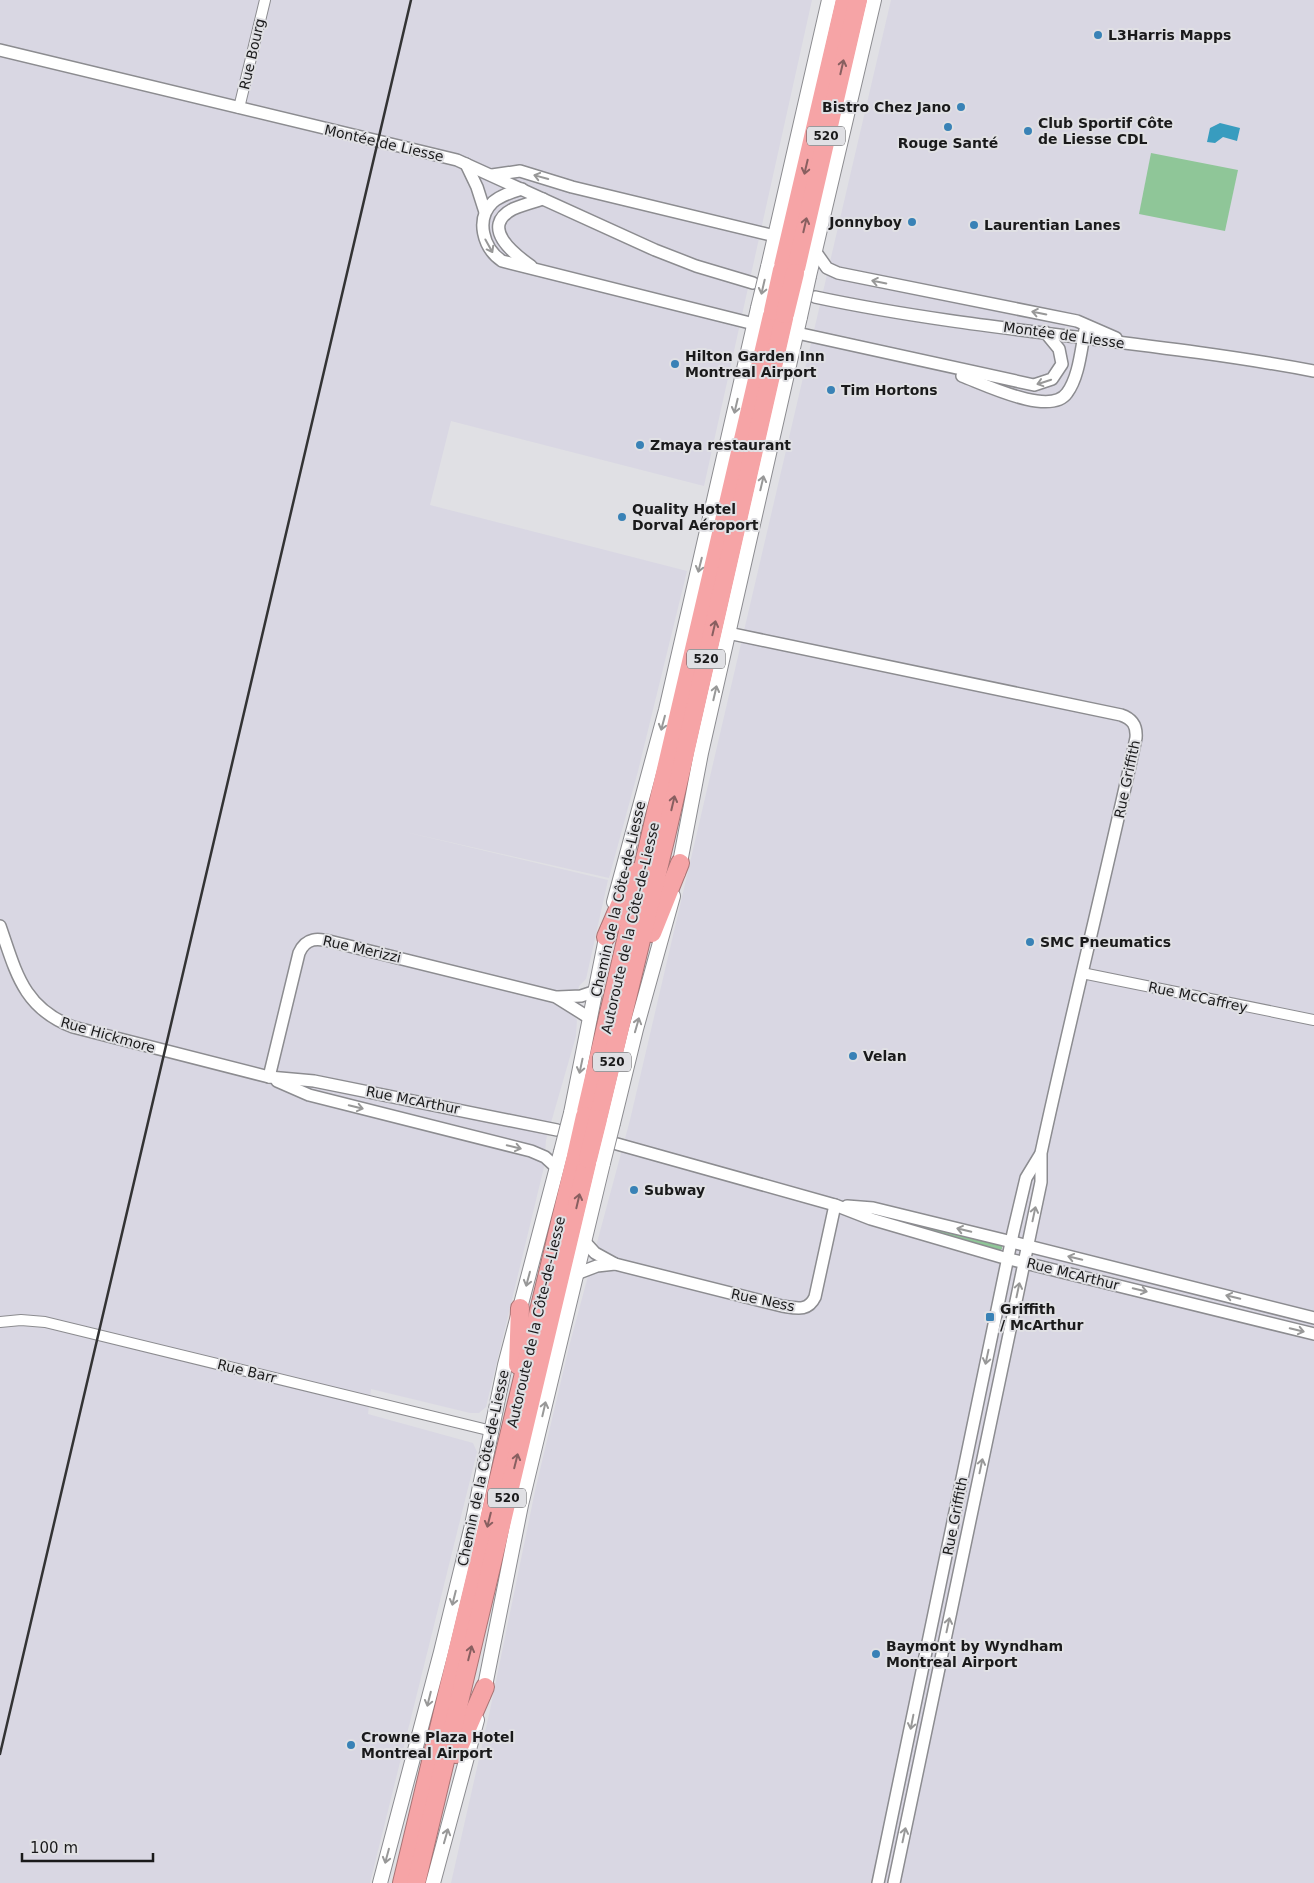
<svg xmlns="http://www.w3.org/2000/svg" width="1314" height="1883" viewBox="0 0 1314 1883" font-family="'DejaVu Sans',sans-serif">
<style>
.built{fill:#d9d7e3}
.green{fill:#8fc698}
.water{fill:#389cbf}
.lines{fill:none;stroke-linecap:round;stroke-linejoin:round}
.minor-casing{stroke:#8c8c90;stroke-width:12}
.tertiary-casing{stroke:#8c8c90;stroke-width:14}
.secondary-casing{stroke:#8c8c90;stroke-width:16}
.motorway-casing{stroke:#a97475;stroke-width:20}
.minor{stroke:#fff;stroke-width:10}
.tertiary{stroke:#fff;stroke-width:11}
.secondary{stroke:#fff;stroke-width:14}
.motorway{stroke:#f6a4a6;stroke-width:18}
.rail{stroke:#333334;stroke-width:2.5}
.secondary-bridge-casing{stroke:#8c8c90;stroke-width:16;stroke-linecap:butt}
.motorway-bridge-casing{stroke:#a97475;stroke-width:20;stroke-linecap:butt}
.secondary-bridge{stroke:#fff;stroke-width:14}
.motorway-bridge{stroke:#f6a4a6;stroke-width:18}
.oneway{stroke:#885f60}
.oneway2{stroke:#989898}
.poi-dot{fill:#3982b6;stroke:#e0e0e4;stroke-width:2}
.labels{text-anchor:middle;stroke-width:4;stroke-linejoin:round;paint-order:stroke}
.shield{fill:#e0e0e4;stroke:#555557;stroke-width:1}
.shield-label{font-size:12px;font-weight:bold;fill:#1a1a1b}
.poi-label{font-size:14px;font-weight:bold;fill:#1a1a1b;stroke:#e0e0e4;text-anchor:start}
.street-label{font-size:14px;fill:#1a1a1b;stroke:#e0e0e4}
</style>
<rect width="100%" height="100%" fill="#e0e0e4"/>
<g class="built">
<polygon points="0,0 812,0 704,486 451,421 430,505 687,571 638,771 609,878 401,831 608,880 586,979 579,986 574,1016 577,1020 576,1036 546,1140 544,1167 486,1407 479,1413 470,1413 371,1389 368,1414 473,1443 477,1452 370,1883 0,1883"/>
<polygon points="891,0 1314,0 1314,1883 451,1883 490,1710 535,1491 570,1343 630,1120"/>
</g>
<g class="green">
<polygon points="1151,153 1238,170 1225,231 1139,214"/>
<polygon points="918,1225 1002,1245 1002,1249 999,1251 917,1227"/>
</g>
<polygon class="water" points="1220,123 1240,128 1237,141 1223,137 1215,143 1207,142 1210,128"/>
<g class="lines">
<g class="minor-casing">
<g id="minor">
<polyline points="239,108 265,0"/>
<polyline points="1082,973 1314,1020"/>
<polyline points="0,1322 21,1320 45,1322 492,1431"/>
</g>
</g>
<g class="tertiary-casing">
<g id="tertiary">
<polyline points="0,50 457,160 655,250 696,266 753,283"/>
<polyline points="466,164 477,187 485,212"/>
<polyline points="492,175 520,171 572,187 775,236"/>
<path d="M522,189C512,192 501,195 493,202C475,219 483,248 502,261L754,324"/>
<polyline points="815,251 827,268 838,273 1077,321 1116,338"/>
<path d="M531,266C514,254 479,227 513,209C522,205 533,202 543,199"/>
<path d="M815,297C979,332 1149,340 1314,371"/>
<polyline points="797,333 1034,385 1052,379 1062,364 1059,349 1045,332"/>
<path d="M962,376C984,384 1050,417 1067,393C1079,377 1081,349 1085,330"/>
<path d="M728,633L1121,715C1133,719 1137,726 1136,738C1106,877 1071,1014 1041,1153V1182L894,1883"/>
<path d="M0,926C16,972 23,1008 73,1027L269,1077L314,1081L557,1130"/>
<polyline points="558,997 581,996 596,991"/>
<path d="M269,1077L299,953C306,937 318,938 333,942L556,997L591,1019"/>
<polyline points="277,1081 309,1095 531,1151 545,1157 557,1168"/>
<polyline points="617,1144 835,1205 871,1219 1001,1257 1314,1334"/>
<polyline points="847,1206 873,1208 1004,1240 1314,1318"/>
<path d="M584,1241L595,1253L615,1264L782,1306C796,1308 808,1312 815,1297L835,1205"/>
<polyline points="576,1274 597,1266 615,1264"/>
<polyline points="878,1883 1013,1233 1026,1178 1040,1155"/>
</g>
</g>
<g class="secondary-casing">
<g id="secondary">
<polyline points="768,267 829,0"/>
<polyline points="809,276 874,0"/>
<polyline points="678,873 701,753 800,317"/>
<polyline points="614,902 666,710 758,308"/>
<polyline points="571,1113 608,928"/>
<polyline points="613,1123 636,1029 673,896"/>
<polyline points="483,1696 521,1505 603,1163"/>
<polyline points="380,1883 441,1652 472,1525 505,1365 561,1152"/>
<polyline points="433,1883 477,1720"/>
</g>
</g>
<g class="motorway-casing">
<g id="motorway">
<polyline points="782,270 845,0"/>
<polyline points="795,273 858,0"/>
<polyline points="652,933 680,863"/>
<polyline points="606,937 634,872"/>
<polyline points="585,1116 773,311"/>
<polyline points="598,1119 666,836 785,314"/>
<polyline points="518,1365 520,1308"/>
<polyline points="456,1754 485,1687"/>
<polyline points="402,1883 576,1156"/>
<polyline points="416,1883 588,1159"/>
</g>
</g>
<use href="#minor" class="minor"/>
<use href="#tertiary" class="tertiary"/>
<use href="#secondary" class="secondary"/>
<use href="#motorway" class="motorway"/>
<polyline class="rail" points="0,1754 411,0"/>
<g class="secondary-bridge-casing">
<g id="secondary-bridge">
<polyline points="758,308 768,267"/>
<polyline points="800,317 809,276"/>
<polyline points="561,1152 571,1113"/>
<polyline points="603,1163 613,1123"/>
</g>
</g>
<g class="motorway-bridge-casing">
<g id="motorway-bridge">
<polyline points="773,311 782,270"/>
<polyline points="785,314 795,273"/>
<polyline points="576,1156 585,1116"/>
<polyline points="588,1159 598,1119"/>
</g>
</g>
<use href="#secondary-bridge" class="secondary-bridge"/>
<use href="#motorway-bridge" class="motorway-bridge"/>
</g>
<defs><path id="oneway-shaft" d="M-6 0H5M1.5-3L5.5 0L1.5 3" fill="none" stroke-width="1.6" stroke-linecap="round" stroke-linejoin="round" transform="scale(1.25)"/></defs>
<g class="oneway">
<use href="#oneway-shaft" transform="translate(842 67) rotate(-77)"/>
<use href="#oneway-shaft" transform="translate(806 167) rotate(103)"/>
<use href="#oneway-shaft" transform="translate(805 225) rotate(-77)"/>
<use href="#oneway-shaft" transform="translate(714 628) rotate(-77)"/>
<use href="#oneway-shaft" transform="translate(673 803) rotate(-77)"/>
<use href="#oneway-shaft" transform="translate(578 1201) rotate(-77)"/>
<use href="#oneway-shaft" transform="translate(516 1461) rotate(-76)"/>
<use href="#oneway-shaft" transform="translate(489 1520) rotate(104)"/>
<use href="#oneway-shaft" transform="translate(470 1653) rotate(-76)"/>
</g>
<g class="oneway2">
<use href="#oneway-shaft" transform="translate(541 177) rotate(-165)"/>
<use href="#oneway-shaft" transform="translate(489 246) rotate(61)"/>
<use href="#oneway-shaft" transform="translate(879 282) rotate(-169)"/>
<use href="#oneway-shaft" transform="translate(763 287) rotate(103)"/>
<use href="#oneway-shaft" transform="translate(1039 313) rotate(-169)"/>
<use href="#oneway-shaft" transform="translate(1044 382) rotate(162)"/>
<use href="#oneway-shaft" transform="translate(736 406) rotate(103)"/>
<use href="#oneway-shaft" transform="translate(762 483) rotate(-77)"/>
<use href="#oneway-shaft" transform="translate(700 565) rotate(104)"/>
<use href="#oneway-shaft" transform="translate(715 693) rotate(-77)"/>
<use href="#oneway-shaft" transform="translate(663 723) rotate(105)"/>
<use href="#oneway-shaft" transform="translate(637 1025) rotate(-74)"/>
<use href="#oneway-shaft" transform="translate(581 1066) rotate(102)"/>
<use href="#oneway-shaft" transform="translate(356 1107) rotate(14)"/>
<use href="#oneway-shaft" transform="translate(514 1147) rotate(14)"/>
<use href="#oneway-shaft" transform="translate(1034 1214) rotate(-78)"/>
<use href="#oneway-shaft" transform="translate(964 1230) rotate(-167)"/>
<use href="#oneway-shaft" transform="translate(1075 1258) rotate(-166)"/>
<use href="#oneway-shaft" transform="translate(528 1279) rotate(105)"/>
<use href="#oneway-shaft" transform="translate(1018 1290) rotate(-78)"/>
<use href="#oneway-shaft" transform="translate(1140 1290) rotate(14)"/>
<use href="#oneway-shaft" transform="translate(1233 1297) rotate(-166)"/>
<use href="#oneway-shaft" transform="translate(1297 1330) rotate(14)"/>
<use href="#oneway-shaft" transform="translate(987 1357) rotate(102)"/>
<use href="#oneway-shaft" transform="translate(544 1409) rotate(-77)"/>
<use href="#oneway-shaft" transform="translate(981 1466) rotate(-78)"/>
<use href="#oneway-shaft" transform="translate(454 1598) rotate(104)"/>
<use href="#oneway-shaft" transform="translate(948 1625) rotate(-78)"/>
<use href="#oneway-shaft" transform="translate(429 1699) rotate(104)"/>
<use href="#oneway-shaft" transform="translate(912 1722) rotate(101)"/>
<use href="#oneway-shaft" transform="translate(904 1835) rotate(-78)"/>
<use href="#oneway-shaft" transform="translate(446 1836) rotate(-74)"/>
<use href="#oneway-shaft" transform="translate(387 1856) rotate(105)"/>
</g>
<g class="poi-dot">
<circle cx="1098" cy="35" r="5"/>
<circle cx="961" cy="107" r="5"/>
<circle cx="948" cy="127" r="5"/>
<circle cx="1028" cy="131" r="5"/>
<circle cx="912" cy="222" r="5"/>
<circle cx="974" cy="225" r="5"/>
<circle cx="675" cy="364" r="5"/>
<circle cx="831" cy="390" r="5"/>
<circle cx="640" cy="445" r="5"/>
<circle cx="622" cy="517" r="5"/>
<circle cx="1030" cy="942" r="5"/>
<circle cx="853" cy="1056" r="5"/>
<circle cx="634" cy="1190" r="5"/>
<rect x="985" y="1312" width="10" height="10" rx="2.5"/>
<circle cx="876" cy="1654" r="5"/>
<circle cx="351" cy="1745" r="5"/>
</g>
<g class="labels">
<g class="shield">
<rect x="807" y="126.5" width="38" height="19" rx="4"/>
<rect x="687" y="649.5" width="38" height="19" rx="4"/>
<rect x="593" y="1052.5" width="38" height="19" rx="4"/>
<rect x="488" y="1488.5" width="38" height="19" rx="4"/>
</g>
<g class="shield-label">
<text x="826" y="140">520</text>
<text x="706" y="663">520</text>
<text x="612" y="1066">520</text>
<text x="507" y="1502">520</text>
</g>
<g class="poi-label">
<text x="1108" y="40">L3Harris Mapps</text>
<text x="951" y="112" text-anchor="end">Bistro Chez Jano</text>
<text x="1038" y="128">Club Sportif Côte<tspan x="1038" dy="16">de Liesse CDL</tspan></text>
<text x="948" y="148" text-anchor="middle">Rouge Santé</text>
<text x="902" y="227" text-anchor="end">Jonnyboy</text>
<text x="984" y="230">Laurentian Lanes</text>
<text x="685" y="361">Hilton Garden Inn<tspan x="685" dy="16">Montreal Airport</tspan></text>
<text x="841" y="395">Tim Hortons</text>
<text x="650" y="450">Zmaya restaurant</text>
<text x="632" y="514">Quality Hotel<tspan x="632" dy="16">Dorval Aéroport</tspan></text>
<text x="1040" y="947">SMC Pneumatics</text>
<text x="863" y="1061">Velan</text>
<text x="644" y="1195">Subway</text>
<text x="1000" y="1314">Griffith<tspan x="1000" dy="16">/ McArthur</tspan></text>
<text x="886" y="1651">Baymont by Wyndham<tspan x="886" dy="16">Montreal Airport</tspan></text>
<text x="361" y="1742">Crowne Plaza Hotel<tspan x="361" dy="16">Montreal Airport</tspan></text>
</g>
<g class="street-label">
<text transform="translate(252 54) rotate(-77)" y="5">Rue Bourg</text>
<text transform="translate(384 143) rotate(13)" y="5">Montée de Liesse</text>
<text transform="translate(1064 335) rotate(8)" y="5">Montée de Liesse</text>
<text transform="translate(1127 779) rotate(-78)" y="5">Rue Griffith</text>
<text transform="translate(618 899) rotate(-77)" y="5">Chemin de la Côte-de-Liesse</text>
<text transform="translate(630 928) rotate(-77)" y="5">Autoroute de la Côte-de-Liesse</text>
<text transform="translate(362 949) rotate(13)" y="5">Rue Merizzi</text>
<text transform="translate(1198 997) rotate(12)" y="5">Rue McCaffrey</text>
<text transform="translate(108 1035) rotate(16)" y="5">Rue Hickmore</text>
<text transform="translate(413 1100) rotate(11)" y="5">Rue McArthur</text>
<text transform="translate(1073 1274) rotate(14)" y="5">Rue McArthur</text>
<text transform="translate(763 1300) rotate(12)" y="5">Rue Ness</text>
<text transform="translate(536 1322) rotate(-77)" y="5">Autoroute de la Côte-de-Liesse</text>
<text transform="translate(247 1371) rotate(14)" y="5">Rue Barr</text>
<text transform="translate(483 1468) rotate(-78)" y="5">Chemin de la Côte-de-Liesse</text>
<text transform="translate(955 1516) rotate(-79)" y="5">Rue Griffith</text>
</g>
</g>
<path d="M22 1853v8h131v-8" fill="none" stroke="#1a1a1b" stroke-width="2.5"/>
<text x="30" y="1853" font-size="15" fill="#1a1a1b" stroke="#e0e0e4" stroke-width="4" paint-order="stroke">100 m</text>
</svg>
